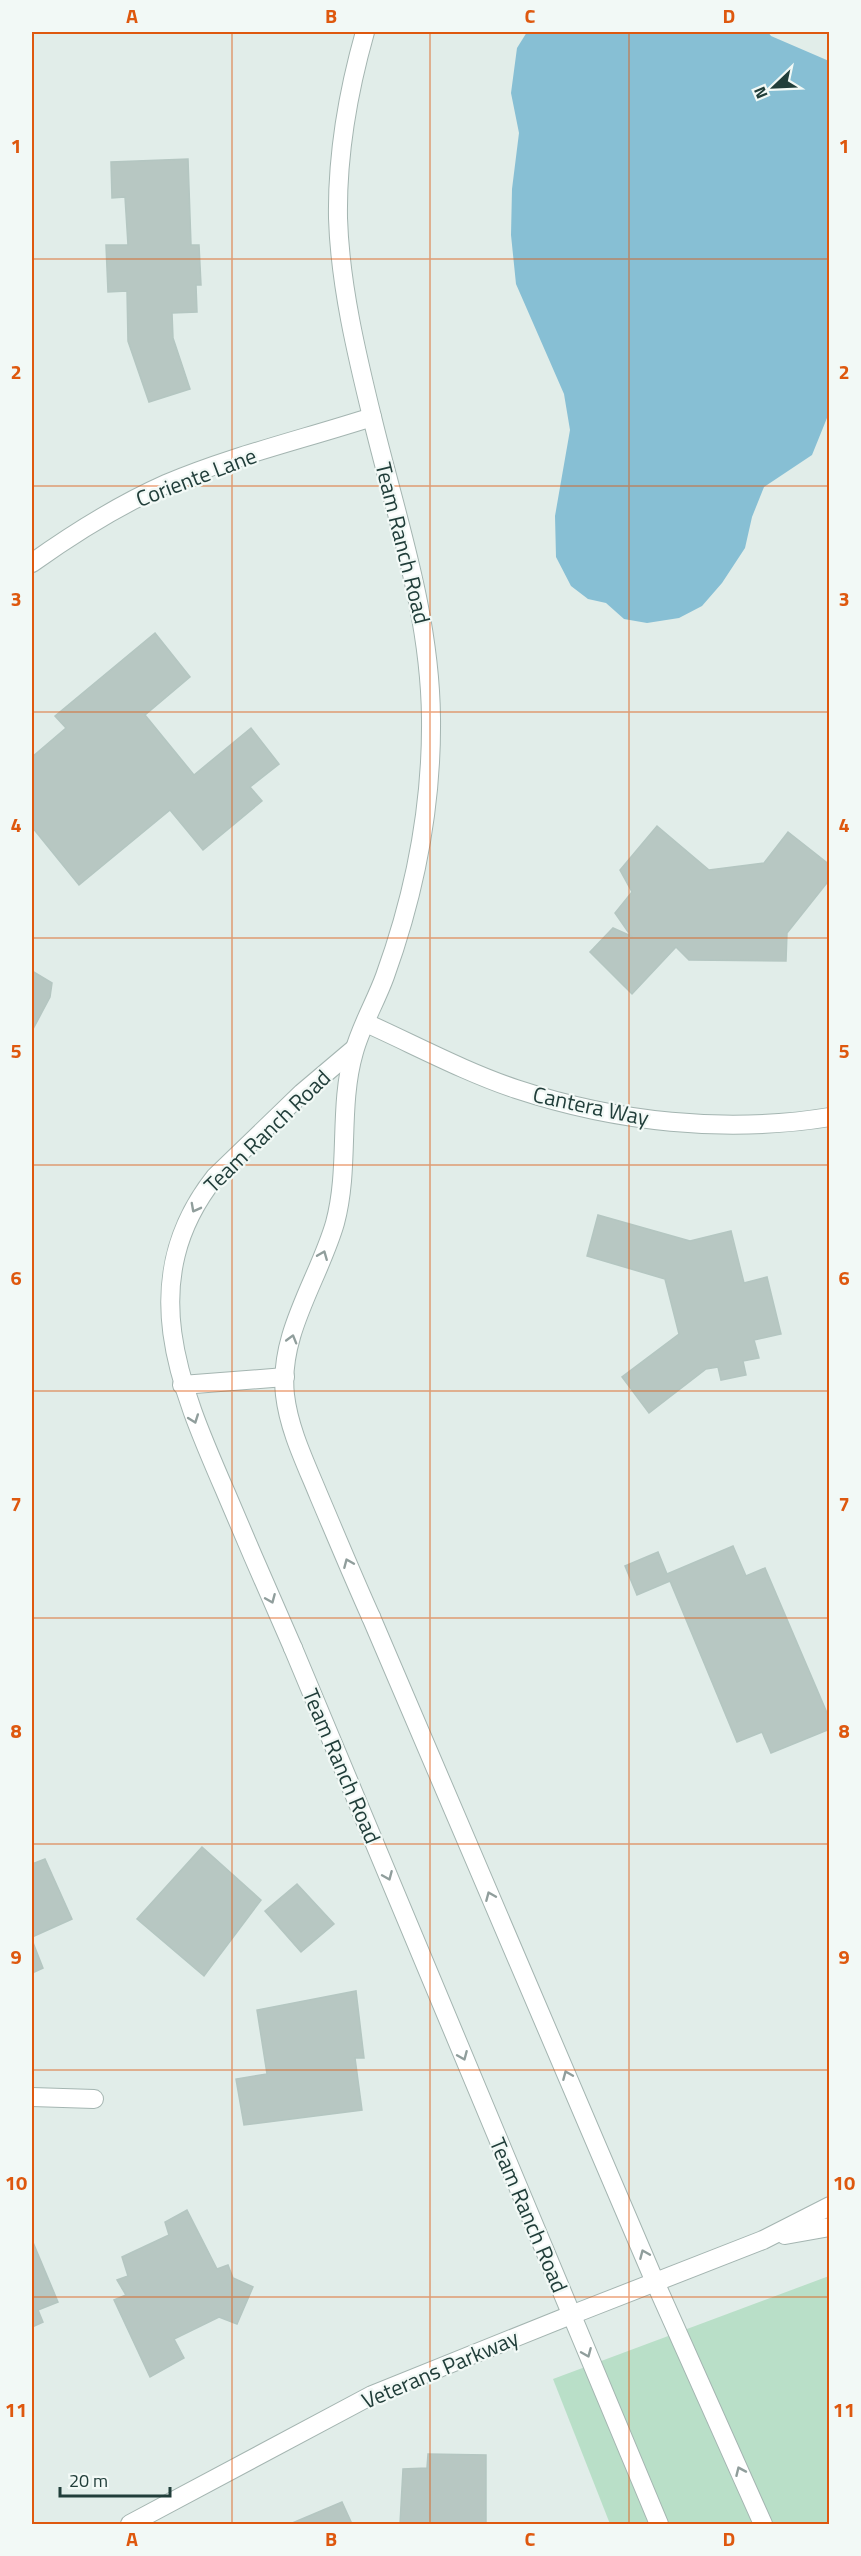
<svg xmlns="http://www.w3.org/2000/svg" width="861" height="2556" viewBox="0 0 861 2556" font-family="'Titillium Web',sans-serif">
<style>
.green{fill:#b9dfc8}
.water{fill:#87bfd4}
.building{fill:#b7c7c2;stroke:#b4c6c1;stroke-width:1.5}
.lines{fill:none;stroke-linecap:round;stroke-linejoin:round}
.minor-casing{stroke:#a4b5b1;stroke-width:20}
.tertiary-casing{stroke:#a4b5b1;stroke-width:20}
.minor{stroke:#fff;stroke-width:18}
.tertiary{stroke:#fff;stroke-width:18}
.oneway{stroke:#909e9c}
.grid{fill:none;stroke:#de580e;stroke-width:1.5;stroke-opacity:0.55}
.labels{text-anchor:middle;stroke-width:4.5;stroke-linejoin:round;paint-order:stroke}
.street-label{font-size:22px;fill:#213e3a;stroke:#f2f9f6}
.neatline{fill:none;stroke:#de580e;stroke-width:2}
.grid-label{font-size:20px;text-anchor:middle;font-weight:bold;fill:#de580e}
</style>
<rect width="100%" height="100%" fill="#e1ede9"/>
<polygon class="green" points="829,2276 829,2524 610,2524 553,2379"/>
<polygon class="water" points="527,32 768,32 771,36 829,61 829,413 812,455 764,487 752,517 745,548 722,583 702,606 679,618 647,623 624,619 606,603 588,599 571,586 556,557 555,516 570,430 564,394 516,284 511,235 512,189 519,133 511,93 517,48"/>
<g class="building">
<polygon points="188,159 191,245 199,245 201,285 196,285 197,312 172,313 173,338 190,389 149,402 128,341 127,291 108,292 106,245 128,245 125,197 112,198 111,162"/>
<polygon points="155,633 190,677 145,715 194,775 251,728 279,764 250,787 262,801 203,850 170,810 79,885 32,827 32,757 66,728 55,716"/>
<polygon points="657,826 709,870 764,863 788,832 830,865 830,879 787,933 786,961 689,960 676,947 632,994 590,952 613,928 631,936 615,913 632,892 620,870"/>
<polygon points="32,971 52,983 50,997 32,1031"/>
<polygon points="598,1215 690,1241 731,1231 744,1283 767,1277 781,1334 754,1340 759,1358 743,1361 746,1375 721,1380 718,1367 706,1369 649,1413 622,1377 679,1334 665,1279 587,1256"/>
<polygon points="733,1546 746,1576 765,1568 830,1720 830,1729 771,1753 762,1732 737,1742 670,1581 637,1595 625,1566 658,1552 667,1574"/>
<polygon points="202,1847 261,1900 204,1976 137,1919"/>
<polygon points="45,1859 72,1919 32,1937 32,1864"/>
<polygon points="297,1884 334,1924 301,1952 265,1911"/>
<polygon points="32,1940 43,1968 32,1973"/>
<polygon points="356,1991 364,2058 355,2058 362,2110 244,2125 236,2079 267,2074 257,2010"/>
<polygon points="187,2210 217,2269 228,2265 233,2278 253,2287 237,2324 219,2317 174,2339 184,2358 150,2377 114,2300 126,2295 117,2280 128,2276 122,2257 169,2235 165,2222"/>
<polygon points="32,2240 58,2302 38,2310 43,2322 32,2327"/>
<polygon points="428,2454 486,2455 486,2524 400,2524 403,2469 427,2468"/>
<polygon points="342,2502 352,2524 290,2524"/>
</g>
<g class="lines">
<g class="minor-casing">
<g id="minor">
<path d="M365,32C348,92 337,155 338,218C340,285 357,356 373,421C397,520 430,614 431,718C432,806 415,893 385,976C376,1001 361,1026 354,1052C338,1107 350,1167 335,1223C319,1279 278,1334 285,1395C289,1430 306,1464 319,1496C336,1536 353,1577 371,1617"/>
<path d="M32,563C74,533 119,505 166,484C232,456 304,439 372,417"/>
<path d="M366,1023C415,1045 465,1072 516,1089C616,1122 725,1134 830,1117"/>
<polyline points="182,1385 285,1377"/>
<path d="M293,1648C270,1596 248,1545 226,1493C180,1387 133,1281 215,1177L302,1093L354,1049"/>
<polyline points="32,2097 94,2099"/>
<polyline points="130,2524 372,2395 571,2315"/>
</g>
</g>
<g class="tertiary-casing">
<g id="tertiary">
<polyline points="371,1617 655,2282 763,2524"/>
<polyline points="293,1648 659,2524"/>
<polyline points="785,2235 830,2227"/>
<polyline points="571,2315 763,2240 830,2206"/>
</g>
</g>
<use href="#minor" class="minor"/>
<use href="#tertiary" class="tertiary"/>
</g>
<defs><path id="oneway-chevron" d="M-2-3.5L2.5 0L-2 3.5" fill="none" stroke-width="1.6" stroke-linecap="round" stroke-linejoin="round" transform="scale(1.5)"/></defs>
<g class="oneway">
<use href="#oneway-chevron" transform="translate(195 1208) rotate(118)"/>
<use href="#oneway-chevron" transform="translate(323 1255) rotate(-68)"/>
<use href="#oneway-chevron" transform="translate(292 1339) rotate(-74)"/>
<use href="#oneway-chevron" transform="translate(194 1419) rotate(70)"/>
<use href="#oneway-chevron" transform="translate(348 1563) rotate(-113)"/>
<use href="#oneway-chevron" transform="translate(271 1599) rotate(67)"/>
<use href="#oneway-chevron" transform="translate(388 1876) rotate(67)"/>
<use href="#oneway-chevron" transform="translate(490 1896) rotate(-113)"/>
<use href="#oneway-chevron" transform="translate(463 2056) rotate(67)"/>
<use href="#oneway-chevron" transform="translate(567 2075) rotate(-113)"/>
<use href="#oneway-chevron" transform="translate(644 2254) rotate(-113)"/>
<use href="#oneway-chevron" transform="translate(587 2353) rotate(67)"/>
<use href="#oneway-chevron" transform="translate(740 2471) rotate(-114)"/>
</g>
<path class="grid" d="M232,32V2524M430,32V2524M629,32V2524M32,259H830M32,486H830M32,712H830M32,938H830M32,1165H830M32,1391H830M32,1618H830M32,1844H830M32,2070H830M32,2297H830"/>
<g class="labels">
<g class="street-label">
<text transform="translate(196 477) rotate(-21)" y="8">Coriente Lane</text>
<text transform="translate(403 543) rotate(76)" y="8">Team Ranch Road</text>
<text transform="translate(591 1106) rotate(12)" y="8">Cantera Way</text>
<text transform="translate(267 1131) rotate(-44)" y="8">Team Ranch Road</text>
<text transform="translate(342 1766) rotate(67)" y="8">Team Ranch Road</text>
<text transform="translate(529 2215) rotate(67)" y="8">Team Ranch Road</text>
<text transform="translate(440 2369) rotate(-23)" y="8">Veterans Parkway</text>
</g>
</g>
<rect width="861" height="2556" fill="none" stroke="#f2f9f6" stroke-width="66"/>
<g transform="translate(774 87) rotate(247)" stroke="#f2f9f6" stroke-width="4.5" paint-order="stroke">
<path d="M0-4.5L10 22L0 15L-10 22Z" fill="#213e3a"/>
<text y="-9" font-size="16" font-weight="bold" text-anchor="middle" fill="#213e3a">N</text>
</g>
<path d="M60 2487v9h110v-9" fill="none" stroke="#213e3a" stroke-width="3"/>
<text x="69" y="2487" font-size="18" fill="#213e3a" stroke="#f2f9f6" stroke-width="4.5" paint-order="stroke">20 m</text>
<rect x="33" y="33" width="795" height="2490" class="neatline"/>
<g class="grid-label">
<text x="132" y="23">A</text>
<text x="331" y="23">B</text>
<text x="530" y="23">C</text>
<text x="729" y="23">D</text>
<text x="16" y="153">1</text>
<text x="844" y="153">1</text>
<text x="16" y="379">2</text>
<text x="844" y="379">2</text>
<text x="16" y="606">3</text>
<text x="844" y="606">3</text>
<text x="16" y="832">4</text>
<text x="844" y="832">4</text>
<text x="16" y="1058">5</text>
<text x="844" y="1058">5</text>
<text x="16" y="1285">6</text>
<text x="844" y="1285">6</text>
<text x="16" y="1511">7</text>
<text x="844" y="1511">7</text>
<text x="16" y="1738">8</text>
<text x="844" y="1738">8</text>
<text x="16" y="1964">9</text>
<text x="844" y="1964">9</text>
<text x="16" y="2190">10</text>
<text x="844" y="2190">10</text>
<text x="16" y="2417">11</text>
<text x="844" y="2417">11</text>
<text x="132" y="2546">A</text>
<text x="331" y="2546">B</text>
<text x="530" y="2546">C</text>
<text x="729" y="2546">D</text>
</g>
</svg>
